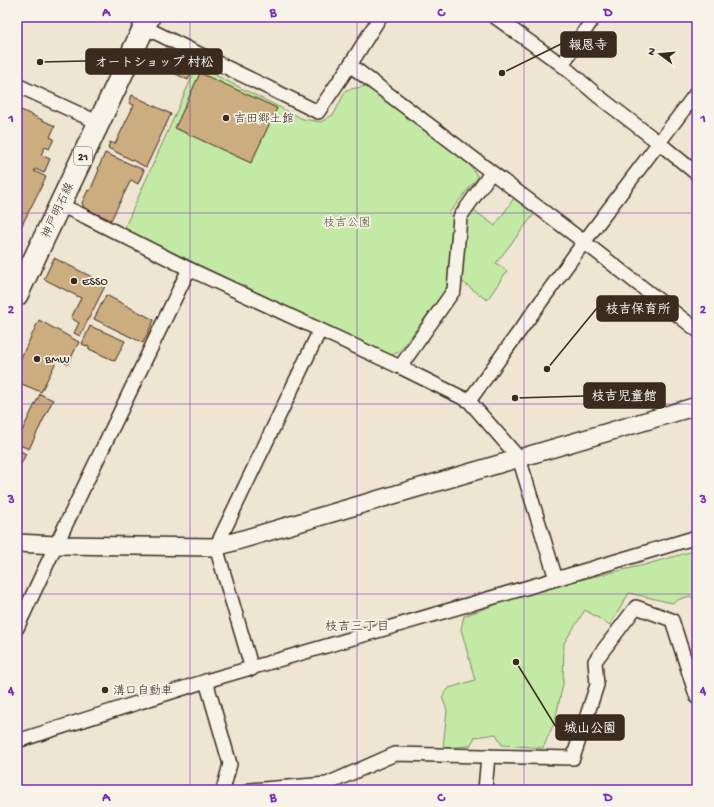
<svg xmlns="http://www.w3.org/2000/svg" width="714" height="807" viewBox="0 0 714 807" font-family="'Gochi Hand','Klee One',sans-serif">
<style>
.green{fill:#c2eaa5;stroke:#7e8a62}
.building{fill:#cbad80;stroke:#3b2a1e}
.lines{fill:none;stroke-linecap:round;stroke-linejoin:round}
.minor-casing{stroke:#3b2a1e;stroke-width:16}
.tertiary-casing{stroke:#3b2a1e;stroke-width:20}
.primary-casing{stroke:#3b2a1e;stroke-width:24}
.minor{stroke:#f7f3e8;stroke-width:13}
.tertiary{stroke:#f7f3e8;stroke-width:17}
.primary{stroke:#f7f3e8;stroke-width:21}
.grid{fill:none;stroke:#7b2cbf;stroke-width:1;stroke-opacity:0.55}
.poi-dot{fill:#3b2a1e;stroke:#f7f3e8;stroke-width:1.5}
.labels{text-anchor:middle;stroke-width:3.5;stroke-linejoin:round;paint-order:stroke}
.shield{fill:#f7f3e8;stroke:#73665b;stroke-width:1}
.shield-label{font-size:11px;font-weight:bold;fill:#3b2a1e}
.poi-label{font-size:12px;fill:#3b2a1e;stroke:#f7f3e8;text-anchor:start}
.street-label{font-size:12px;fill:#3b2a1e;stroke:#f7f3e8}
.park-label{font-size:12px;fill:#565039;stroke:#f7f3e8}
.neighbourhood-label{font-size:13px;fill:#3b2a1e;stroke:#f7f3e8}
.leader{fill:none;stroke:#3b2a1e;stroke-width:1.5}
.callout-dot{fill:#3b2a1e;stroke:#f7f3e8;stroke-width:1.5}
.callout{fill:#3b2a1e;stroke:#3b2a1e;stroke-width:1.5}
.callout-label{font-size:13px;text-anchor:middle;font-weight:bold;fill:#fff}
.neatline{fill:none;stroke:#7b2cbf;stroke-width:1.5}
.grid-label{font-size:13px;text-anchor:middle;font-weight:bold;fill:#7b2cbf}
</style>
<rect width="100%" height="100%" fill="#eee5d3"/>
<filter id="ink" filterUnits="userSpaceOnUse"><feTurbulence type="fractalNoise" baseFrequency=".025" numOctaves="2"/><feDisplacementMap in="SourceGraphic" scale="8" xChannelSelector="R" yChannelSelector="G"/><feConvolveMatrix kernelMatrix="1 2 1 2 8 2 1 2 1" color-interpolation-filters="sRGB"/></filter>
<g filter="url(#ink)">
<g class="green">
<polygon points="197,66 303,119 321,122 334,114 346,90 366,86 470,165 478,177 449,213 460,223 471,208 495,226 514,198 535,213 496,263 507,271 487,300 456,277 399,352 390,356 124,229"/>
<polygon points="697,550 697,602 690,596 680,599 672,603 629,593 610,625 585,610 564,643 563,684 555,721 543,748 502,745 496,734 475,737 470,746 443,748 447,710 442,697 449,688 475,680 461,629 464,616 536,590 644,565"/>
</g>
<g class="building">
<polygon points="166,48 196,63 188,80 158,65"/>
<polygon points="200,73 277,108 251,163 175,128"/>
<polygon points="132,95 171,114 146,167 108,148 110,142 115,144 134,105 129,103"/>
<polygon points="17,108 55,126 50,137 54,139 49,149 45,147 41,155 50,159 44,173 35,169 34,171 46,177 17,235 17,153 18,151 17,150"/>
<polygon points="105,153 144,170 138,184 131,180 111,220 84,208 82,203 88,190 90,191 99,170 98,169"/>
<polygon points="54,258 106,284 80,336 74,333 79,323 71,318 81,298 44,279"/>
<polygon points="106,295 154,320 143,343 94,319"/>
<polygon points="39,320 79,342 68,364 57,360 41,392 17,382 17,366"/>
<polygon points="90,326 125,341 115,361 89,349 89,347 82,344"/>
<polygon points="40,394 53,400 29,449 17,444 17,441"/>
<polygon points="17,449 26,454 17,472"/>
</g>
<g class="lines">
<g class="minor-casing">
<g id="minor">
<polyline points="495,17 562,65 598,96 658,142 697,174"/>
<polyline points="144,27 318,112 350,65 380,17"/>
<polyline points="350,65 584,242 697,330"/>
<polyline points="562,65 594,17"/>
<polyline points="17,85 99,123"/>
<polyline points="60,205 84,216 189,269 400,367 469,401 519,458 556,579"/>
<polyline points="400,367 454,290 460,217 491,173"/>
<polyline points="469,401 584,242 697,92"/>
<polyline points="17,628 56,545 189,269"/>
<polyline points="252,669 216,547 320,330"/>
<polyline points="206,681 230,764 223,790"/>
<polyline points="17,741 206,681 556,579 697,537"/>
<polyline points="250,790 327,784 395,754 573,758 597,685 595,661 636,607 672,620 697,698"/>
<polyline points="485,790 488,756"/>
</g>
</g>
<g class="tertiary-casing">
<polyline id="tertiary" points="17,543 56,545 216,547 697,406"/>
</g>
<g class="primary-casing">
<polyline id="primary" points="17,295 149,17"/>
</g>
<use href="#minor" class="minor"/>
<use href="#tertiary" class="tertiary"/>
<use href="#primary" class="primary"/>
</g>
</g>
<path class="grid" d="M190,17V790M357,17V790M524,17V790M17,213H697M17,404H697M17,594H697"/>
<g class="poi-dot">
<circle cx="226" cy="118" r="4"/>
<circle cx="74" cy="281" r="4"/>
<circle cx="37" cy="359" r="4"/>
<circle cx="105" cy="690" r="4"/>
</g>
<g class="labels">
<rect class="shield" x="74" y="147" width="18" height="18" rx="3"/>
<g class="shield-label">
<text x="83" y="160">21</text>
</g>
<g class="poi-label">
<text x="234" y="122">吉田郷土館</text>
<text x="82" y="285">ESSO</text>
<text x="45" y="363">BMW</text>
<text x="113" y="694">溝口自動車</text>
</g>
<g class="street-label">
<text transform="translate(57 210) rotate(-65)" y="4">神戸明石線</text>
</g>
<g class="park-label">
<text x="347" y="226">枝吉公園</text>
</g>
<g class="neighbourhood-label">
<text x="357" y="630">枝吉三丁目</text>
</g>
</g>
<path class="leader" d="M502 73L561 44M40 62L86 61M547 369L597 308M515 398L584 396M516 662L556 727"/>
<g class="callout-dot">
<circle cx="502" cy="73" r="4"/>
<circle cx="40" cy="62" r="4"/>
<circle cx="547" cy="369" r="4"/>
<circle cx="515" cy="398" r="4"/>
<circle cx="516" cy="662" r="4"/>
</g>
<g class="callout">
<rect x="561" y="32" width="55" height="25" rx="4"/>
<rect x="86" y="49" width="136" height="25" rx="4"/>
<rect x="597" y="296" width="81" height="25" rx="4"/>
<rect x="584" y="383" width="81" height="25" rx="4"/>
<rect x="556" y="715" width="68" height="25" rx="4"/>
</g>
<g class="callout-label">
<text x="588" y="49">報恩寺</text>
<text x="154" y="66">オートショップ 村松</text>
<text x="638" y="313">枝吉保育所</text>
<text x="624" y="400">枝吉児童館</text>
<text x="590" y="732">城山公園</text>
</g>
<rect width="714" height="807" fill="none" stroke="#f7f3e8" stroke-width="44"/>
<g transform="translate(660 54) rotate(286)" stroke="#f7f3e8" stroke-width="3" paint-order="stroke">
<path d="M0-3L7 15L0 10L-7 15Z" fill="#3b2a1e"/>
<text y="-6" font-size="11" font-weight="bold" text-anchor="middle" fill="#3b2a1e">N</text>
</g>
<rect x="22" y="22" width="670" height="763" class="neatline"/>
<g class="grid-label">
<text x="106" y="16">A</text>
<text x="273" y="16">B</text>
<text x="441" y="16">C</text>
<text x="608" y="16">D</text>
<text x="11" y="122">1</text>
<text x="703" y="122">1</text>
<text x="11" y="313">2</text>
<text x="703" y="313">2</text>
<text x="11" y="503">3</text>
<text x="703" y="503">3</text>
<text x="11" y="694">4</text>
<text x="703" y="694">4</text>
<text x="106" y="801">A</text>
<text x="273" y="801">B</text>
<text x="441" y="801">C</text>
<text x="608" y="801">D</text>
</g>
</svg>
